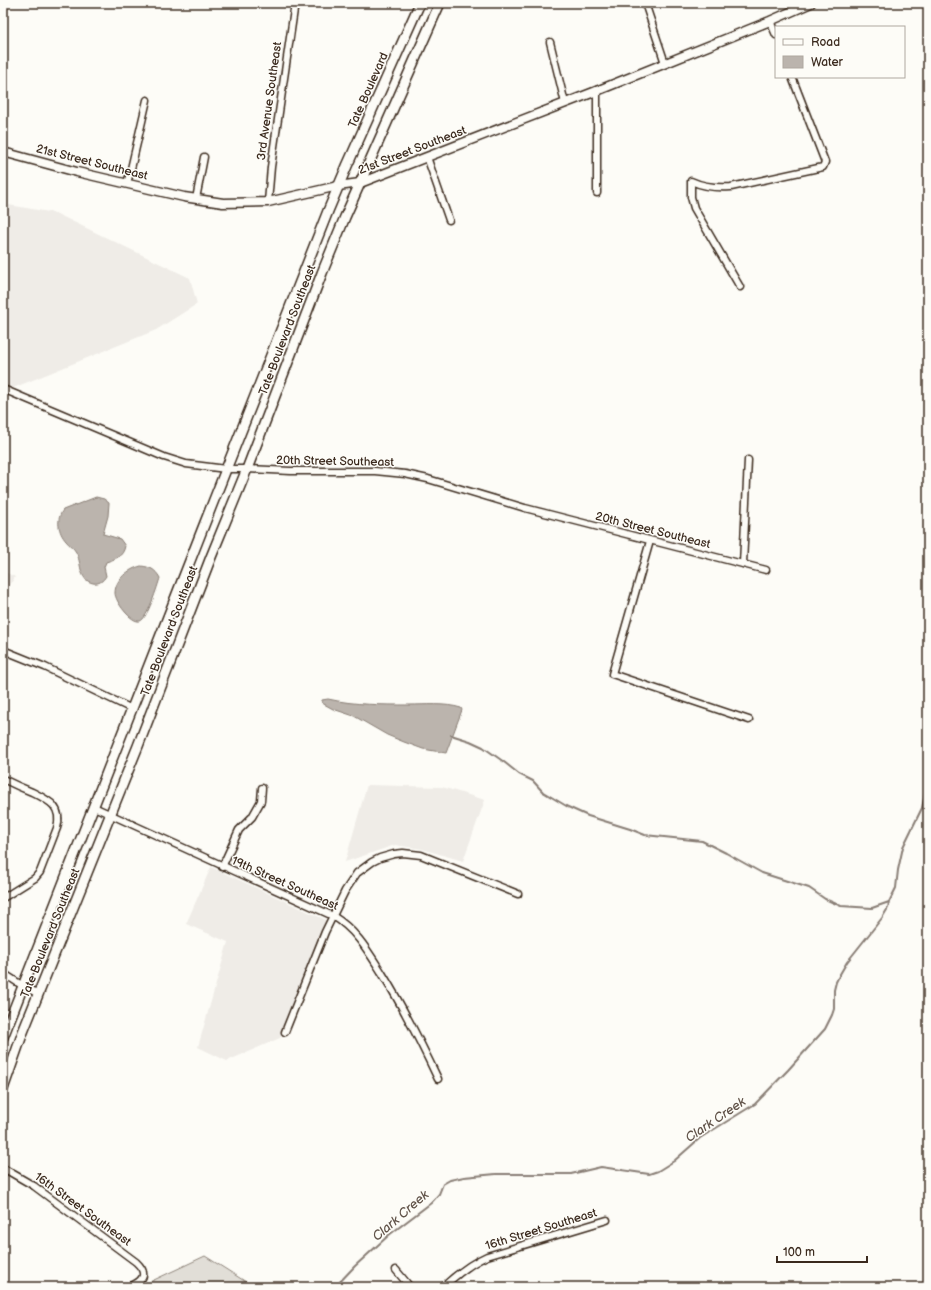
<svg xmlns="http://www.w3.org/2000/svg" width="931" height="1290" viewBox="0 0 931 1290" font-family="'Balsamiq Sans',sans-serif">
<style>
.built{fill:#efece7}
.green{fill:#e1ded7;stroke:#8e847a}
.water{fill:#bbb4ad;stroke:#887d74}
.lines{fill:none;stroke-linecap:round;stroke-linejoin:round}
.stream{stroke:#887d74;stroke-width:2}
.street-casing{stroke:#3b2a1e;stroke-width:9}
.secondary-casing{stroke:#3b2a1e;stroke-width:11}
.primary-casing{stroke:#3b2a1e;stroke-width:12}
.street{stroke:#fdfcf7;stroke-width:6}
.secondary{stroke:#fdfcf7;stroke-width:8}
.primary{stroke:#fdfcf7;stroke-width:9}
.labels{text-anchor:middle;stroke-width:3;stroke-linejoin:round;paint-order:stroke}
.street-label{font-size:12px;fill:#3b2a1e;stroke:#fdfcf7}
.water-label{font-size:13px;font-style:italic;fill:#615349;stroke:#fdfcf7}
</style>
<rect width="100%" height="100%" fill="#fdfcf7"/>
<filter id="ink" filterUnits="userSpaceOnUse"><feTurbulence type="fractalNoise" baseFrequency=".025" numOctaves="2"/><feDisplacementMap in="SourceGraphic" scale="8" xChannelSelector="R" yChannelSelector="G"/><feConvolveMatrix kernelMatrix="1 2 1 2 8 2 1 2 1" color-interpolation-filters="sRGB"/></filter>
<g filter="url(#ink)">
<g class="built">
<polygon points="3,204 55,213 190,278 197,304 156,330 13,388 3,384"/>
<polygon points="3,571 15,577 3,597"/>
<polygon points="367,785 442,787 485,800 463,861 422,849 395,845 345,862"/>
<polygon points="211,867 326,920 280,1038 227,1061 198,1047 228,942 186,924"/>
</g>
<polygon class="green" points="205,1256 254,1287 139,1287"/>
<g class="water">
<path d="M96,497L104,499L109,503L108,516L103,534L120,539L125,546C123,557 115,559 106,562L104,567L106,576C103,581 99,584 93,583C78,580 82,562 76,552C74,548 69,545 66,541C58,532 56,519 63,510Z"/>
<path d="M141,566C150,567 155,569 160,578C158,585 147,620 140,621C131,623 115,601 115,593C115,579 129,569 141,566Z"/>
<path d="M328,699C354,705 383,705 409,705C426,705 445,703 461,708L462,710L446,753L423,749L404,742L387,735L354,716L333,709L322,703V700Z"/>
</g>
<g class="lines">
<g class="stream">
<polyline points="451,735 470,741 483,747 504,762 519,774 533,781 543,792 568,807 588,816 630,829 645,835 702,841 726,853 762,873 809,888 825,899 841,906 872,908 889,902"/>
<polyline points="336,1286 355,1266 389,1235 431,1203 439,1194 443,1184 450,1180 464,1177 496,1174 571,1174 601,1167 649,1174 658,1171 674,1161 700,1138 755,1104 788,1070 825,1029 832,1015 834,1009 834,990 836,982 840,974 847,962 882,918 888,908 889,902 896,888 898,870 903,847 922,808 926,789 928,756"/>
</g>
<g class="street-casing">
<g id="street">
<polyline points="645,3 665,63"/>
<polyline points="770,21 776,35"/>
<polyline points="550,42 565,103"/>
<polyline points="427,157 449,220"/>
<polyline points="127,183 130,173 147,100"/>
<polyline points="597,193 597,90"/>
<polyline points="196,199 204,157"/>
<polyline points="268,202 271,167 295,3"/>
<path d="M740,287L694,208L691,197V181C704,187 717,188 731,187L823,167L825,162L792,77"/>
<polyline points="3,389 138,446 164,457 186,464 226,469 247,469 291,471 375,471 405,474 428,479 525,508 766,570"/>
<polyline points="650,541 612,674 749,720"/>
<polyline points="743,564 748,460"/>
<polyline points="3,650 45,667 132,709"/>
<path d="M3,779C13,784 22,788 32,792C48,800 63,806 57,828L40,872L35,878L3,898"/>
<path d="M94,807L333,916C356,930 368,951 382,973C403,1007 421,1043 438,1079"/>
<polyline points="222,867 239,830 252,817 261,801 262,788"/>
<polyline points="3,973 23,986 39,994"/>
<polyline points="285,1032 325,932 345,891 357,873 372,862 380,858 394,854 403,853 421,855 518,894"/>
<path d="M3,1168L34,1186L136,1262C149,1274 143,1282 128,1287"/>
<polyline points="396,1270 410,1287"/>
<path d="M443,1287C456,1275 471,1263 487,1256L607,1220"/>
</g>
</g>
<g class="secondary-casing">
<polyline id="secondary" points="3,152 77,172 184,197 223,203 268,202 338,186 360,183 594,92 770,21 811,3"/>
</g>
<g class="primary-casing">
<g id="primary">
<path d="M3,1037C111,762 219,486 328,211L347,166L420,3"/>
<polyline points="3,1089 23,1032 138,746 211,557 247,469 322,273 345,217 440,3"/>
</g>
</g>
<use href="#street" class="street"/>
<use href="#secondary" class="secondary"/>
<use href="#primary" class="primary"/>
</g>
</g>
<g class="labels">
<g class="street-label">
<text transform="translate(368 90) rotate(-66)" y="4">Tate Boulevard</text>
<text transform="translate(269 101) rotate(-82)" y="4">3rd Avenue Southeast</text>
<text transform="translate(412 150) rotate(-21)" y="4">21st Street Southeast</text>
<text transform="translate(92 162) rotate(14)" y="4">21st Street Southeast</text>
<text transform="translate(287 330) rotate(-69)" y="4">Tate Boulevard Southeast</text>
<text transform="translate(335 461) rotate(1)" y="4">20th Street Southeast</text>
<text transform="translate(653 530) rotate(14)" y="4">20th Street Southeast</text>
<text transform="translate(169 631) rotate(-69)" y="4">Tate Boulevard Southeast</text>
<text transform="translate(285 883) rotate(24)" y="4">19th Street Southeast</text>
<text transform="translate(50 933) rotate(-68)" y="4">Tate Boulevard Southeast</text>
<text transform="translate(83 1209) rotate(36)" y="4">16th Street Southeast</text>
<text transform="translate(541 1229) rotate(-17)" y="4">16th Street Southeast</text>
</g>
<g class="water-label">
<text transform="translate(715 1119) rotate(-34)" y="5">Clark Creek</text>
<text transform="translate(400 1215) rotate(-41)" y="5">Clark Creek</text>
</g>
</g>
<rect width="931" height="1290" fill="none" stroke="#fdfcf7" stroke-width="16"/>
<rect x="8" y="8" width="915" height="1274" fill="none" stroke="#3b2a1e" stroke-width="1.5" filter="url(#ink)"/>
<rect x="775" y="26" width="130" height="52" fill="#fdfcf7" stroke="#afa8a0"/>
<rect x="783" y="39" width="20" height="6" fill="#fdfcf7" stroke="#afa8a0"/>
<text x="811" y="46" font-size="12" fill="#3b2a1e">Road</text>
<rect x="783" y="56" width="20" height="12" fill="#bbb4ad" stroke="#afa8a0"/>
<text x="811" y="66" font-size="12" fill="#3b2a1e">Water</text>
<path d="M777 1256v6h90v-6" fill="none" stroke="#3b2a1e" stroke-width="2"/>
<text x="783" y="1256" font-size="12" fill="#3b2a1e" stroke="#fdfcf7" stroke-width="3" paint-order="stroke">100 m</text>
</svg>
